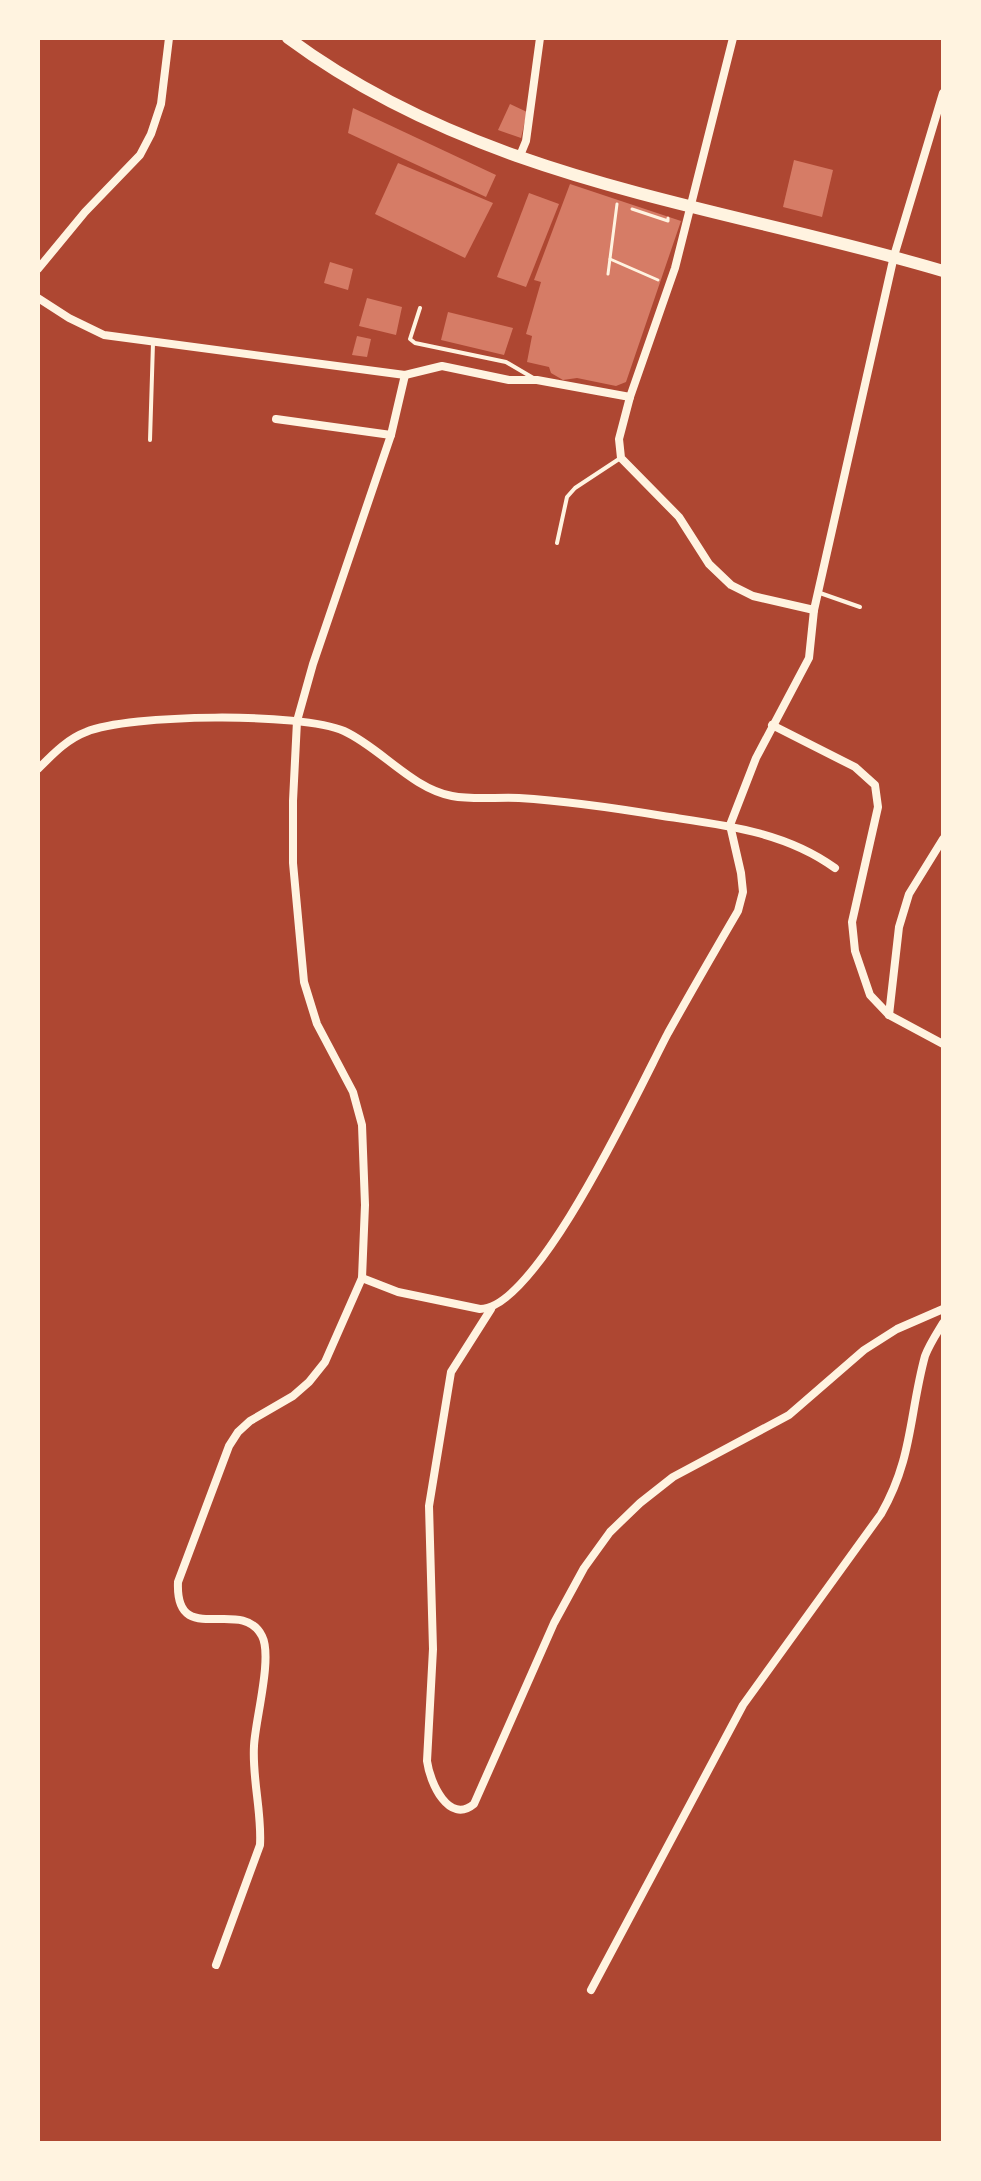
<svg xmlns="http://www.w3.org/2000/svg" width="981" height="2181" viewBox="0 0 981 2181" font-family="Helvetica,sans-serif">
<style>
.green{fill:#ae4732}
.building{fill:#d67c66}
.lines{fill:none;stroke-linecap:round;stroke-linejoin:round}
.path{stroke:#fff3e0;stroke-width:3}
.service{stroke:#fff3e0;stroke-width:4}
.minor{stroke:#fff3e0;stroke-width:8}
.secondary{stroke:#fff3e0;stroke-width:12}
</style>
<rect width="100%" height="100%" fill="#c8553d"/>
<rect class="green" x="38" y="38" width="905" height="2105"/>
<g class="building">
<polygon points="510,104 527,112 521,138 498,130"/>
<polygon points="353,108 496,175 486,197 348,133"/>
<polygon points="794,160 833,170 822,217 783,207"/>
<polygon points="398,163 493,203 465,258 375,214"/>
<polygon points="570,184 681,221 626,382 616,386 577,378 563,380 551,373 549,367 527,362 532,336 526,334 541,282 534,280"/>
<polygon points="529,193 559,204 526,287 497,277"/>
<polygon points="330,262 353,269 348,290 324,283"/>
<polygon points="367,298 402,307 396,335 359,326"/>
<polygon points="448,312 513,328 504,355 441,340"/>
<polygon points="357,336 371,339 367,357 352,355"/>
</g>
<g class="lines">
<g class="path">
<polyline points="632,209 668,221 668,218"/>
<polyline points="610,259 658,280"/>
<polyline points="608,274 617,204"/>
</g>
<g class="service">
<polyline points="420,308 410,339 415,343 506,362 535,379"/>
<polyline points="150,440 153,343"/>
<polyline points="557,543 567,497 575,488 619,459"/>
<polyline points="820,593 860,607"/>
</g>
<g class="minor">
<polyline points="733,38 675,268 630,397 619,439 621,458 679,517 709,564 731,585 753,596 814,610"/>
<polyline points="519,158 526,141 540,38"/>
<polyline points="38,269 85,212 140,155 151,134 161,104 169,38"/>
<polyline points="38,298 69,318 104,335 405,375 442,366 509,380 537,380 630,397"/>
<polyline points="276,419 391,435"/>
<polyline points="772,725 855,767 875,785 878,807 852,922 855,951 870,995 889,1015 943,1044"/>
<path d="M38,769C52,755 67,739 86,732C129,714 301,712 344,731C381,748 411,788 452,796C473,800 497,797 519,798C567,801 615,808 663,816C723,825 784,831 835,868"/>
<polyline points="889,1015 899,927 909,894 943,839"/>
<path d="M362,1278L398,1292L480,1309C538,1309 641,1084 668,1033C691,992 714,952 738,911L743,892L741,873L730,825L756,758L809,658L814,610L894,256L943,93"/>
<path d="M491,1309L451,1372L429,1506L433,1649L427,1761C430,1783 449,1825 474,1804L554,1623L584,1568L610,1532L640,1503L673,1477L789,1415L864,1350L897,1329L943,1309"/>
<path d="M216,1965L260,1845C262,1812 252,1779 254,1746C255,1721 273,1657 262,1636C241,1595 175,1650 178,1582L229,1446L238,1432L250,1421L293,1396L309,1382L325,1362L362,1278L365,1205L362,1125L353,1092L317,1024L304,982L293,863V801L297,721L313,664L391,435L405,375"/>
<path d="M591,1990L743,1705L881,1514C913,1458 909,1415 925,1356C929,1345 937,1333 943,1323"/>
</g>
<path class="secondary" d="M288,38C484,183 718,204 943,271"/>
</g>
<rect width="981" height="2181" fill="none" stroke="#fff3e0" stroke-width="80"/>
</svg>
